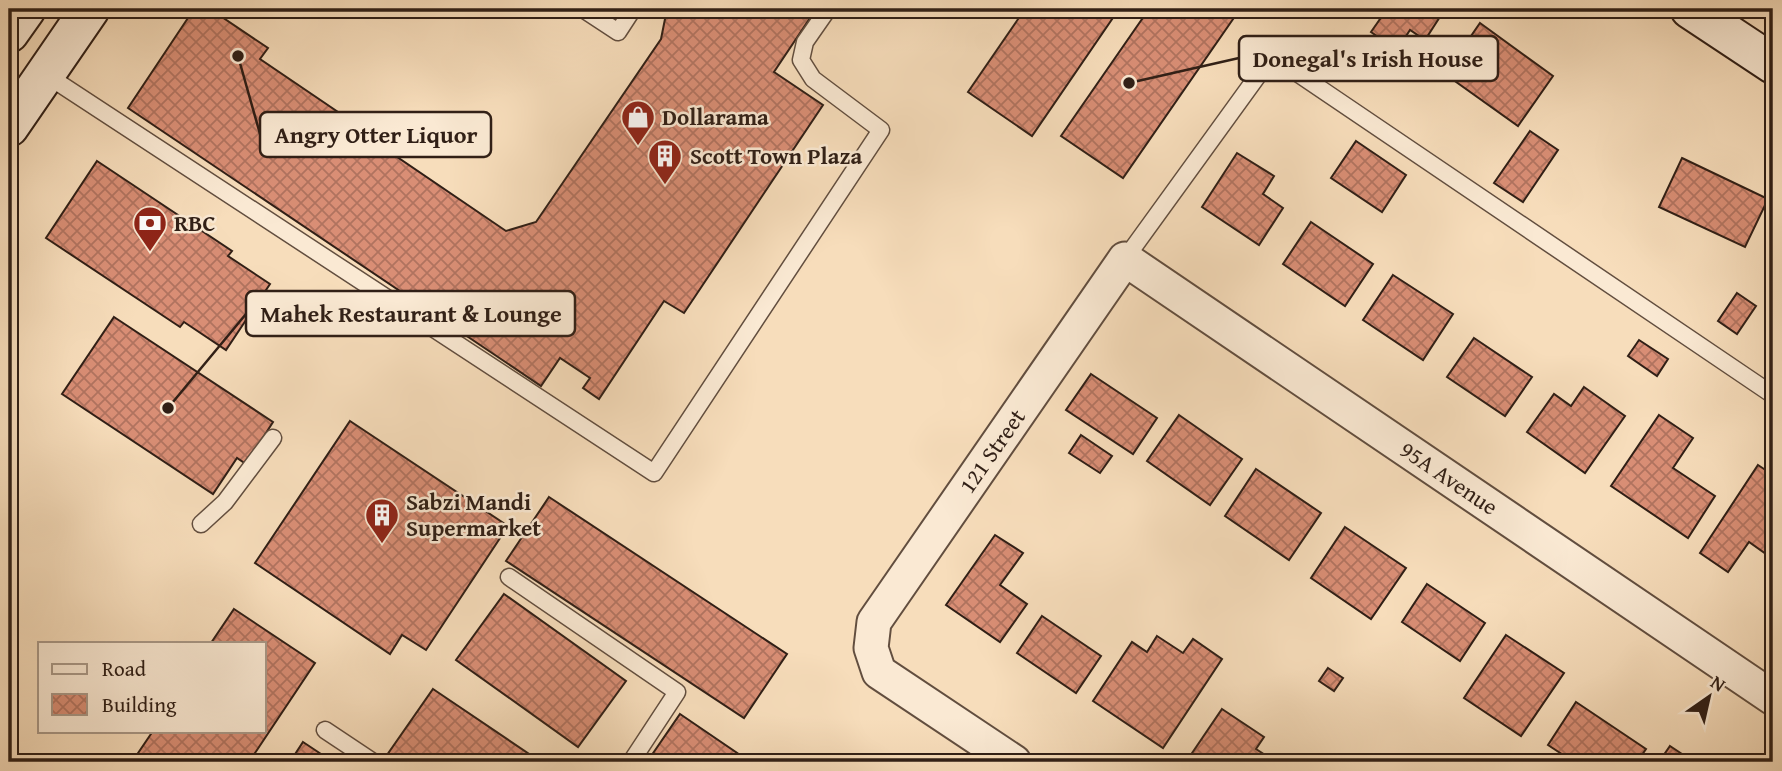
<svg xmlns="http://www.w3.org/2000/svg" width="1782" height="771" viewBox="0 0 1782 771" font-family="'Gentium Book Plus',serif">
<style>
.building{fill:url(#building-cross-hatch);stroke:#301f16;stroke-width:2}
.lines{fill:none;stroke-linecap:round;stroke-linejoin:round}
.service-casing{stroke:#624e3f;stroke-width:19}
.minor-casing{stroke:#624e3f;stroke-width:37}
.secondary-casing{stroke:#301f16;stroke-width:42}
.service{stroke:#fae9d3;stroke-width:16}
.minor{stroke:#fae9d3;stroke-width:33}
.secondary{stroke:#fae9d3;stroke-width:38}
.labels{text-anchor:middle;stroke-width:5;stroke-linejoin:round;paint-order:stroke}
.poi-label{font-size:23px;font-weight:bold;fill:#301f16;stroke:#fae9d3;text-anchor:start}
.street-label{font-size:23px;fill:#301f16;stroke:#fae9d3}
.leader{fill:none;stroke:#301f16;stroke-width:2.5}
.callout-dot{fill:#301f16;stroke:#fae9d3;stroke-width:2.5}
.callout{fill:#fae9d3;stroke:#301f16;stroke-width:2.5}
.callout-label{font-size:24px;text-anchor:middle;font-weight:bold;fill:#301f16}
</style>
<defs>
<pattern id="building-cross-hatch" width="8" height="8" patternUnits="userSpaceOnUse" patternTransform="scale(1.75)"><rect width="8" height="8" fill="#d98e75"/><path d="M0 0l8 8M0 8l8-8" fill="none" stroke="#b0735f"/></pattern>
</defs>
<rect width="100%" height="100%" fill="#f7ddbb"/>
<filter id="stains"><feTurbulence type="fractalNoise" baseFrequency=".00286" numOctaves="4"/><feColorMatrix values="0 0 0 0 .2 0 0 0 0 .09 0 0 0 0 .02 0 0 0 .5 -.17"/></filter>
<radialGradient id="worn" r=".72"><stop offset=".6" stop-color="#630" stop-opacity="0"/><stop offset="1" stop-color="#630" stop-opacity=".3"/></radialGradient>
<g class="building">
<polygon points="194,9 210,9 268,48 260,59 341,114 334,125 370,150 375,142 506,231 536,222 661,39 667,9 816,9 774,72 823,105 684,313 664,301 599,399 583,388 590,378 560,358 541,386 128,108"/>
<polygon points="1025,9 1119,9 1032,136 968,92"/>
<polygon points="1149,9 1240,9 1123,178 1061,136"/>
<polygon points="1365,9 1445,9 1425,40 1410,30 1397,50 1371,32 1380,19"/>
<polygon points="1480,23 1553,76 1518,126 1445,74"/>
<polygon points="1530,131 1558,150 1523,202 1494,183"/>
<polygon points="1356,141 1406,175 1382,212 1331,178"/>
<polygon points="1237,153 1274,176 1263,194 1283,208 1259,245 1202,207"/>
<polygon points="1682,158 1768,199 1745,247 1659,207"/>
<polygon points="97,161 232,251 228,256 270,284 226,350 184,322 180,327 46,238"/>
<polygon points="1311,222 1373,264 1345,306 1283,264"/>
<polygon points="1393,275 1453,314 1423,360 1363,320"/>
<polygon points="1737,293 1756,306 1737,334 1718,321"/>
<polygon points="114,317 273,422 246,464 237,458 213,494 62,394"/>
<polygon points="1474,338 1532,377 1505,416 1447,377"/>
<polygon points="1639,340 1668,359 1657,376 1628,356"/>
<polygon points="1091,374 1157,418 1133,454 1066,410"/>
<polygon points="1584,387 1625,416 1585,473 1527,432 1554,394 1571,406"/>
<polygon points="1179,415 1242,459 1210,505 1147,461"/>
<polygon points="1659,415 1693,438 1673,468 1715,496 1688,538 1611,486"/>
<polygon points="350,421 508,526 426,650 402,635 390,654 255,563"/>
<polygon points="1081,435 1112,456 1100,473 1069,453"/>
<polygon points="1758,465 1773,475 1773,559 1749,542 1728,572 1700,553"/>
<polygon points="1256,469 1321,513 1289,560 1225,516"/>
<polygon points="549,497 787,654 744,718 506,561"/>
<polygon points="1345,527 1406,568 1371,619 1311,578"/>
<polygon points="995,535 1023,553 1000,585 1027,604 1000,642 946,605"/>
<polygon points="1427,584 1485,623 1460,661 1402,622"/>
<polygon points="504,594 626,681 578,747 456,660"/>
<polygon points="234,609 315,663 249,762 132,762 153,731 264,731 264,643 211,643"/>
<polygon points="1042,616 1101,656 1076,693 1017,653"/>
<polygon points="1506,635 1564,673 1521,736 1464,698"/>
<polygon points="1157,636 1183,653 1193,639 1222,659 1163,748 1093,701 1132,642 1147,652"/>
<polygon points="1328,668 1343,678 1334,691 1319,681"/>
<polygon points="433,689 541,762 398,762 387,755"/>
<polygon points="1576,702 1646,749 1637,762 1574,762 1548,745"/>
<polygon points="1222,709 1264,737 1256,749 1276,762 1186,762"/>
<polygon points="680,714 743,757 739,762 647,762"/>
<polygon points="303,742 333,762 290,762"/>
<polygon points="1670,746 1694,762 1659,762"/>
</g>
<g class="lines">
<g class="service-casing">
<g id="service">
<polyline points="583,9 618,32 633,9"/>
<polyline points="45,74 654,473 881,130 813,79 801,60 805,42 828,9"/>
<polyline points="1125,259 1272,56 1773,395"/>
<polyline points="201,524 225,502 273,438"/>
<polyline points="509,577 677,692 631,762"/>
<polyline points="325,730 373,762"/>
</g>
</g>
<g class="minor-casing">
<polyline id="minor" points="1014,762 879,672 871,648 874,622 1125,259 1773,698"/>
</g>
<g class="secondary-casing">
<g id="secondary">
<polyline points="1690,9 1773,64"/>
<polyline points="9,33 26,9"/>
<polyline points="9,127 90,9"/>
</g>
</g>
<use href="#service" class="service"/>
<use href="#minor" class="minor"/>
<use href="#secondary" class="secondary"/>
</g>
<defs>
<g id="shop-pin" transform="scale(1.75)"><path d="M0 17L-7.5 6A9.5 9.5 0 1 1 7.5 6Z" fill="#8f2418" stroke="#fae9d3"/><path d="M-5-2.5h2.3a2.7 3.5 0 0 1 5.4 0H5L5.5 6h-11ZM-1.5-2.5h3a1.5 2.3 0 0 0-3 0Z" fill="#fff"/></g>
<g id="building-pin" transform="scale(1.75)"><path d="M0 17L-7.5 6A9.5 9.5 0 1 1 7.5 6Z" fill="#8f2418" stroke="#fae9d3"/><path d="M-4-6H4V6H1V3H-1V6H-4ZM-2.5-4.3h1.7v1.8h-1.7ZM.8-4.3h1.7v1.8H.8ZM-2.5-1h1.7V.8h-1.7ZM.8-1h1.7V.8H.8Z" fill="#fff"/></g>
<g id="bank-pin" transform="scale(1.75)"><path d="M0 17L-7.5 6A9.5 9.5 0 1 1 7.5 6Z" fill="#8f2418" stroke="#fae9d3"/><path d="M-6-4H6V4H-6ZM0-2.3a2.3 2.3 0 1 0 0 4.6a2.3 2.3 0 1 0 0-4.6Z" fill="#fff"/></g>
</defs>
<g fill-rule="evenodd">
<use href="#shop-pin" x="638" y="117"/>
<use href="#building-pin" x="665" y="156"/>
<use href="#bank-pin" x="150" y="223"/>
<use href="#building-pin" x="382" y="515"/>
</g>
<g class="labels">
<g class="poi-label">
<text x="662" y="125">Dollarama</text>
<text x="690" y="164">Scott Town Plaza</text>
<text x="174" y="231">RBC</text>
<text x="406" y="510">Sabzi Mandi<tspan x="406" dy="26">Supermarket</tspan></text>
</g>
<g class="street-label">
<text transform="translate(992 451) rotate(-55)" y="8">121 Street</text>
<text transform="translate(1449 478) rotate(34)" y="8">95A Avenue</text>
</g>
</g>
<path class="leader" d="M1129 83L1239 58M238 56L260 134M168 408L246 314"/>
<g class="callout-dot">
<circle cx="1129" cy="83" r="7"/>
<circle cx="238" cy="56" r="7"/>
<circle cx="168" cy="408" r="7"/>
</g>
<g class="callout">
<rect x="1239" y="36" width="259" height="45" rx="7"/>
<rect x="260" y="112" width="231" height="45" rx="7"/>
<rect x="246" y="291" width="329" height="45" rx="7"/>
</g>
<g class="callout-label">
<text x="1368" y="67">Donegal's Irish House</text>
<text x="376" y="143">Angry Otter Liquor</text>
<text x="411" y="322">Mahek Restaurant &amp; Lounge</text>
</g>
<rect width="1782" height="771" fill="none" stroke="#f7ddbb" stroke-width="35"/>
<rect x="10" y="10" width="1761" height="750" fill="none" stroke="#301f16" stroke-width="3.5"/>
<rect x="18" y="18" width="1747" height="736" fill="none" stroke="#301f16" stroke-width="2"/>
<rect x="38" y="642" width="228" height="91" fill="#fae9d3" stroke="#a99887" stroke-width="2"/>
<rect x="52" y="664" width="35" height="10" fill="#fae9d3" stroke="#a99887" stroke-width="2"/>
<text x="102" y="676" font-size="21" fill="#301f16">Road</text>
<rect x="52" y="694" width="35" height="21" fill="url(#building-cross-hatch)" stroke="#a99887" stroke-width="2"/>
<text x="102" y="712" font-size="21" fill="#301f16">Building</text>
<g transform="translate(1709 697) rotate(34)" stroke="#fae9d3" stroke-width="5" paint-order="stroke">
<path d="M0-5L12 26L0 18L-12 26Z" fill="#301f16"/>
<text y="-10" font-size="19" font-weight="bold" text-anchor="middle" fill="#301f16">N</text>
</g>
<rect width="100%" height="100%" filter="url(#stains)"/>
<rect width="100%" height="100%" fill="url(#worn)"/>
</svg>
